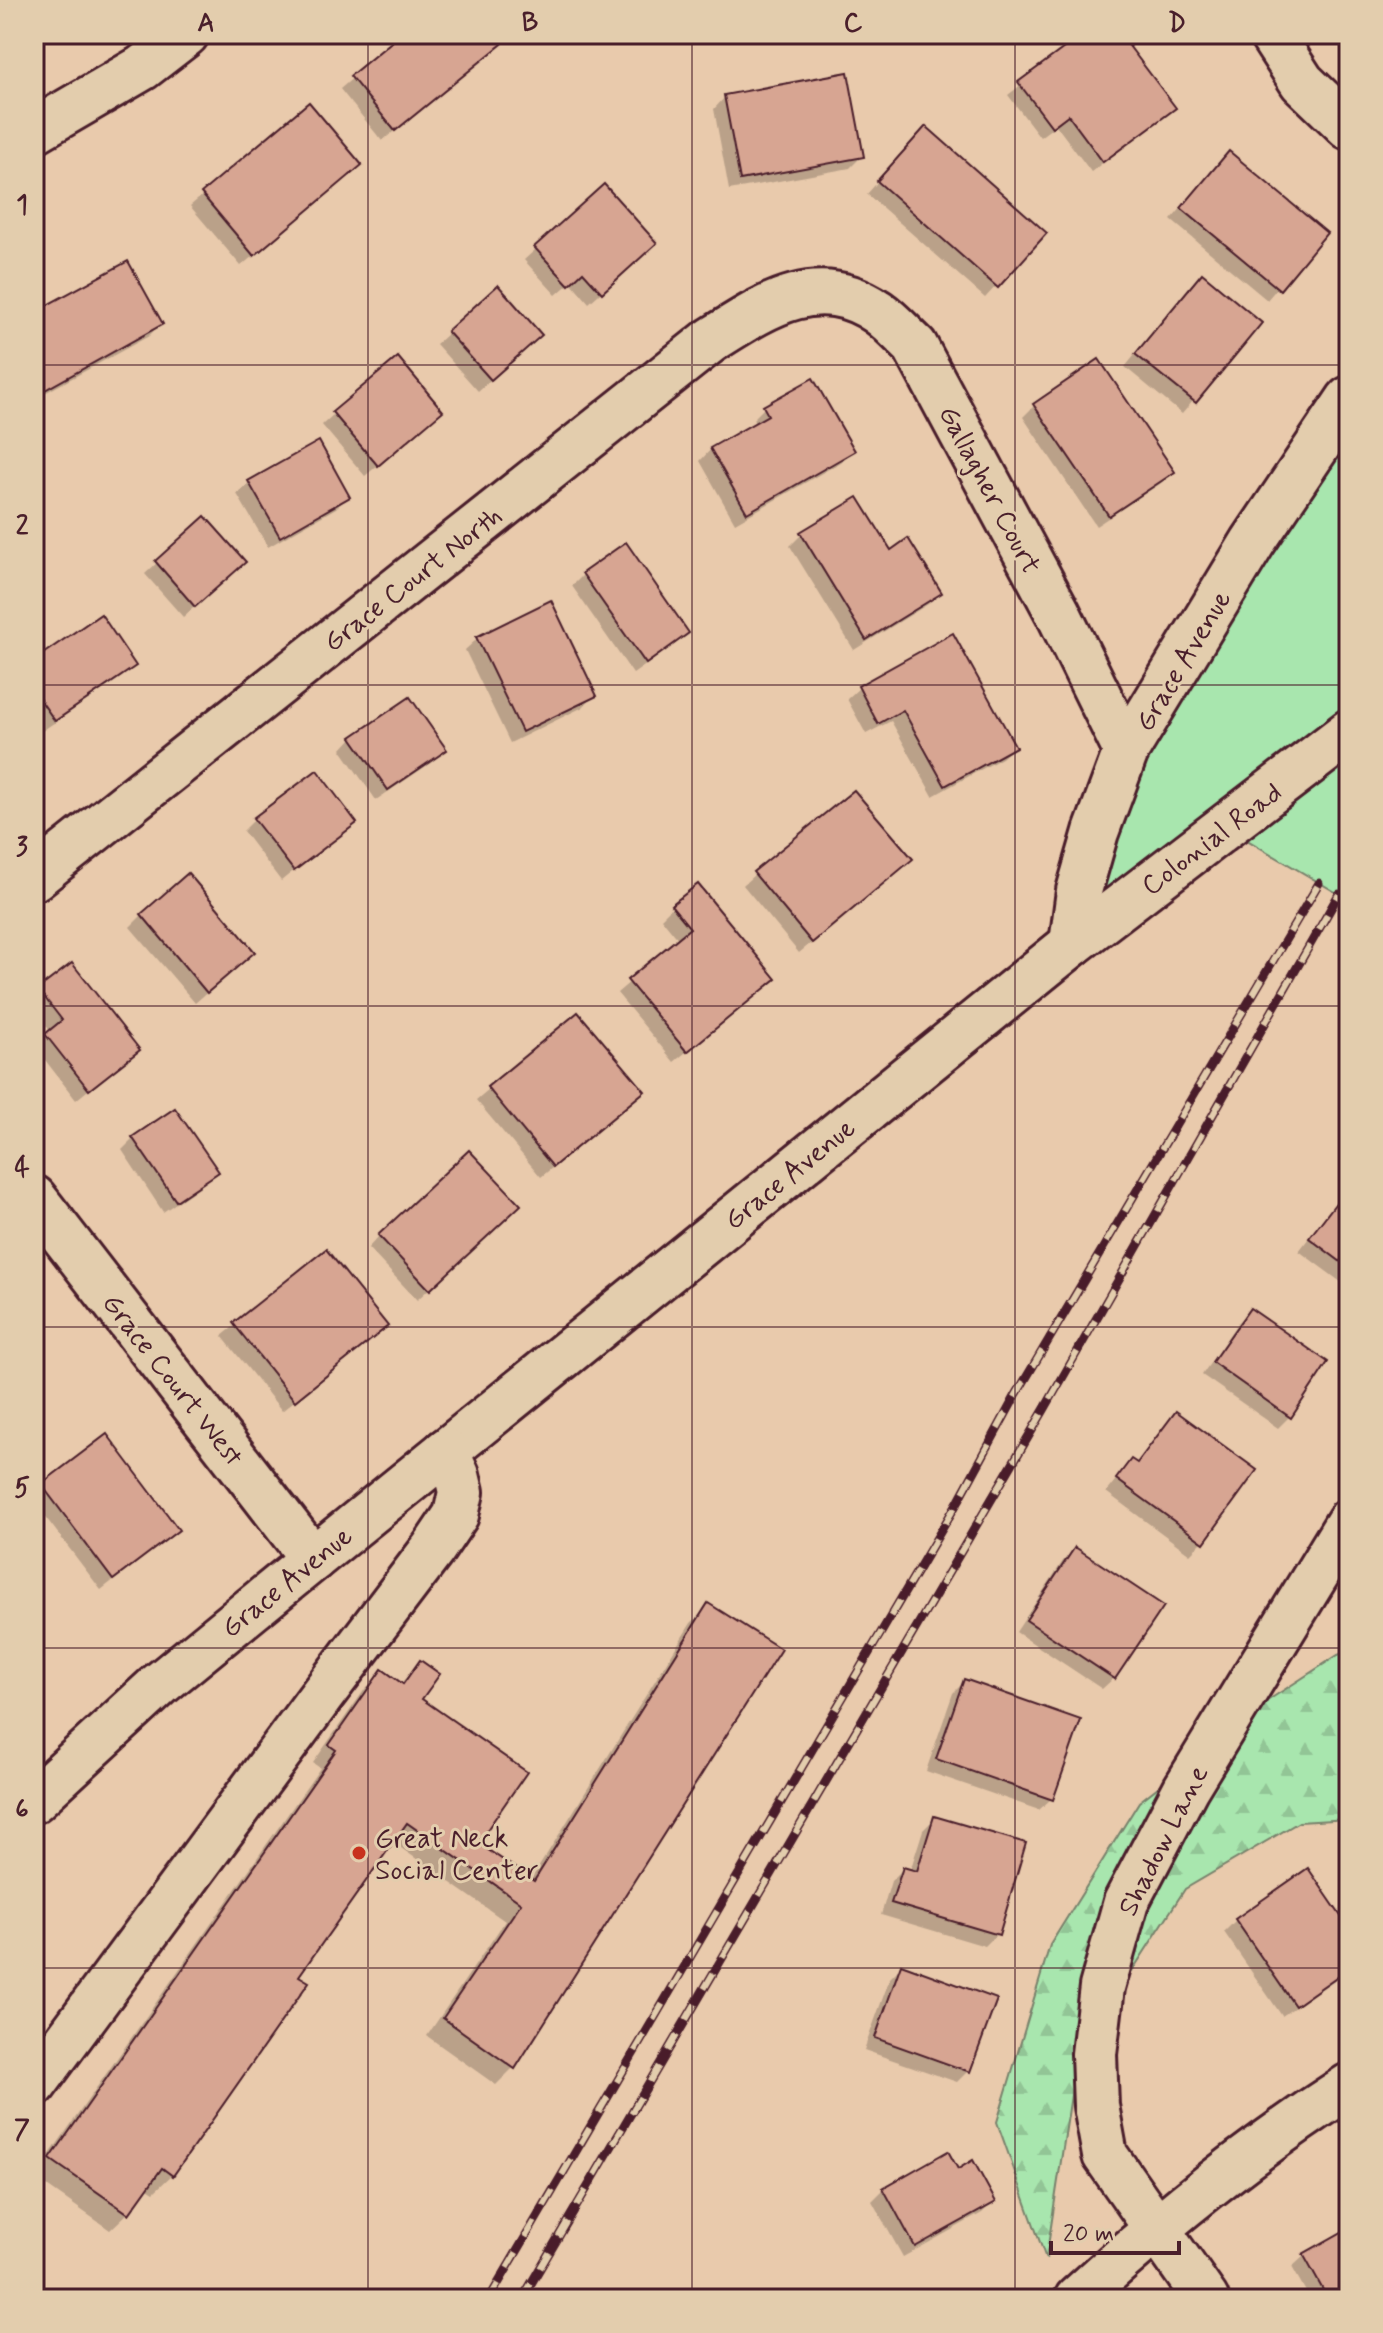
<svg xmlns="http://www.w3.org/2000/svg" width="1383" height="2333" viewBox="0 0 1383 2333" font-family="Mynerve,sans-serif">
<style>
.green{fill:#a8e6ae;stroke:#79826c;stroke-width:2}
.forest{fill:url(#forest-firs);stroke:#79826c;stroke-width:2}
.shadow{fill:#0003}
.building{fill:#d7a592;stroke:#4a1f2b;stroke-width:2}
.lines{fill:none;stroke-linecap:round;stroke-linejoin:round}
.minor-casing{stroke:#4a1f2b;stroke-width:50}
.minor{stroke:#e3cdad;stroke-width:44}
.rail-casing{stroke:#4a1f2b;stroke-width:9}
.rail{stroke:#e3cdad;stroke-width:6;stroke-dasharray:18;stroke-linecap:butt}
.grid{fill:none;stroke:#4a1f2b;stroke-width:2;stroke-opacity:0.55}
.poi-dot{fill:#c8321e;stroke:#e3cdad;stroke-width:3}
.labels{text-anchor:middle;stroke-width:6;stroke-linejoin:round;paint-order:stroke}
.street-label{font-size:28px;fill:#4a1f2b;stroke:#e3cdad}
.poi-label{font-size:28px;fill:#4a1f2b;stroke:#e3cdad;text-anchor:start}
.neatline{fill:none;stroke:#4a1f2b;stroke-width:3}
.grid-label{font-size:26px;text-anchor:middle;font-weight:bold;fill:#4a1f2b}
</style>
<defs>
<pattern id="forest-firs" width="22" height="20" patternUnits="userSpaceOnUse" patternTransform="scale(2)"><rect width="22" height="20" fill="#a8e6ae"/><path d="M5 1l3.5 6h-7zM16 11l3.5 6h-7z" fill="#92c596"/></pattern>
</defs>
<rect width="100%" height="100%" fill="#e9caac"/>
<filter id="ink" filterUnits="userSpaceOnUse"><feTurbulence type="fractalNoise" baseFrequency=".0125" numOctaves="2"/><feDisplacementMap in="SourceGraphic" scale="16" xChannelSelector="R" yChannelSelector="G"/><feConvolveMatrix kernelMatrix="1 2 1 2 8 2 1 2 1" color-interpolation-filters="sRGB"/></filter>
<g filter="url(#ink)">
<polygon class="green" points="1349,399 1349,900 1225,827 1072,944 1096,832"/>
<polygon class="forest" points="1349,1651 1349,1819 1299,1822 1185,1889 1077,2056 1046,2259 997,2122 1050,1945 1139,1802 1267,1701 1338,1655"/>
<g class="shadow">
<polygon points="404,34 492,34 488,55 382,141 340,89"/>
<polygon points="1086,34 1118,34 1173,108 1091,172 1056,125 1040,137 1008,95"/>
<polygon points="725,97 862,156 850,168 729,190 714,109"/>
<polygon points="309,105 348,177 241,266 190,206"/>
<polygon points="915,140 1044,234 985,298 867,194"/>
<polygon points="1218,165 1324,233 1267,300 1171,220"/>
<polygon points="604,187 643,255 589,303 571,282 556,295 524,260"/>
<polygon points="498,288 528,346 478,391 436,344"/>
<polygon points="1190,288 1259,323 1182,414 1125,367"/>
<polygon points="34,315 160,324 149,336 34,399"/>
<polygon points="1034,406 1172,471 1161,483 1096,526 1023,417"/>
<polygon points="764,408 852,451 841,462 735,523 700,461 711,449 755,424 753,419"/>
<polygon points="334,414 429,422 365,476 322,425"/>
<polygon points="249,483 348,497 336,508 268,547 237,494"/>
<polygon points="204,519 231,574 183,617 145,574"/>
<polygon points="802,534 890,552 939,592 928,604 854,650 790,546"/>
<polygon points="584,574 686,633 675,644 633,674 572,586"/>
<polygon points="550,603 594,695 583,707 510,743 465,650 477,639"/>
<polygon points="34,662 133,665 122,677 42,731 34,719"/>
<polygon points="859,688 1014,747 1002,758 933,796 891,721 866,734 847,699"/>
<polygon points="352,738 444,750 432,762 376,800 341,750"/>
<polygon points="255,819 354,822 281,881 243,831"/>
<polygon points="898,871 799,953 743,885 755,874"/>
<polygon points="672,907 762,990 674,1062 617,993 679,940 661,918"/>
<polygon points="142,915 240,964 195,1003 130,927"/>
<polygon points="39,990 137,1050 76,1100 35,1047 51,1032 34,1010 34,996"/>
<polygon points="578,1014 631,1103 541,1177 476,1100"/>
<polygon points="133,1139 216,1172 205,1183 163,1212 122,1150"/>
<polygon points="1349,1185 1349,1288 1299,1251"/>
<polygon points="507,1217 417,1300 368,1248 379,1236"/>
<polygon points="326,1252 385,1326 282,1411 222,1336"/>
<polygon points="1250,1310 1325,1363 1289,1417 1278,1428 1202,1375 1238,1322"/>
<polygon points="1177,1413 1255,1471 1202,1542 1190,1554 1106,1492 1131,1461 1135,1465"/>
<polygon points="106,1437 177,1530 101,1590 34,1502 34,1493"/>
<polygon points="1075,1549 1114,1678 1102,1689 1016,1632 1063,1561"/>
<polygon points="709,1606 514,2067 496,2085 427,2036 505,1921 391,1841 296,1976 172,2175 154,2192 146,2187 128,2213 110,2230 34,2177 320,1768 313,1763 365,1689 382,1672 400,1684 421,1662 420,1699 475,1843 530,1881 691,1623"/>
<polygon points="34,1624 40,1630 34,1636"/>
<polygon points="965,1681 1051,1799 1039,1810 926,1771 953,1693"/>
<polygon points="935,1818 997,1934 985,1946 881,1915 891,1881 903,1869 910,1871 923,1830"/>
<polygon points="1236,1920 1349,1931 1349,1970 1282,2016 1224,1932"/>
<polygon points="902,1966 968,2071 957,2082 864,2050 890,1978"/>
<polygon points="957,2171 993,2202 982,2213 903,2257 872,2201 884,2189"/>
<polygon points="1349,2231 1349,2299 1310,2299 1292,2267 1304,2256"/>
</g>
<g class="building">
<polygon points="401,34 494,34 502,44 395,131 350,76"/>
<polygon points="1083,34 1120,34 1176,108 1103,162 1068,115 1052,127 1018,82"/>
<polygon points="848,72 864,157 740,180 724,95"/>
<polygon points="309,102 362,165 254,256 201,193"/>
<polygon points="926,126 1047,233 998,288 877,181"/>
<polygon points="1229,151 1327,233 1280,290 1181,208"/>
<polygon points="604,184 657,243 602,293 583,272 569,285 534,247"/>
<polygon points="128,261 163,324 34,396 34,312"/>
<polygon points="1202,273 1262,323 1196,403 1135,354"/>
<polygon points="498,285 542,335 491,380 447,331"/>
<polygon points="398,357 443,411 378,466 332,412"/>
<polygon points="1099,359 1175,472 1109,516 1033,404"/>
<polygon points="813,378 855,451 747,513 710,448 768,415 763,406"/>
<polygon points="319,441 350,497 280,537 248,481"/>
<polygon points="858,497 891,550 908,538 942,593 866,640 800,532"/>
<polygon points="205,516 246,562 195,607 155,561"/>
<polygon points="626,542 689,633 646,664 582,573"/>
<polygon points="551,600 597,696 522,732 476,637"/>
<polygon points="101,614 136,666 55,721 34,691 34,660"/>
<polygon points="953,633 1016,747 945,786 903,710 878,724 858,686"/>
<polygon points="410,697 447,750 388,790 351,737"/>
<polygon points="317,770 357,823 294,871 253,818"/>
<polygon points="854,790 913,859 812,943 753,872"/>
<polygon points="188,873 255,952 207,993 141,914"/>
<polygon points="698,884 776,979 687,1052 627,980 690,928 671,905"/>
<polygon points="72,963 140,1050 89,1090 45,1034 62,1020 38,989"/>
<polygon points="578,1012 645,1091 553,1167 487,1087"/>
<polygon points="175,1108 219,1172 176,1201 132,1137"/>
<polygon points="469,1150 521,1205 430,1290 378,1235"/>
<polygon points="1349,1186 1349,1268 1309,1238"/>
<polygon points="326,1249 388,1326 295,1401 233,1323"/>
<polygon points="1250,1308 1328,1362 1291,1418 1212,1362"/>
<polygon points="1176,1411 1257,1470 1204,1543 1116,1479 1131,1459 1137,1463"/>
<polygon points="107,1434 179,1530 113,1580 41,1484"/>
<polygon points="1075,1547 1164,1606 1115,1679 1026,1620"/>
<polygon points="708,1603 781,1649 515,2069 443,2018 521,1903 407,1823 299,1976 309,1982 173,2176 162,2168 129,2214 50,2159 336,1750 329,1745 382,1669 403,1684 420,1660 440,1674 422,1699 527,1772 478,1843 534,1881"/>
<polygon points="964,1679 1081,1720 1053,1800 936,1759"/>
<polygon points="934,1816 1026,1843 999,1935 891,1903 903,1867 917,1871"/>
<polygon points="1308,1868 1349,1928 1349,1968 1295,2006 1235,1919"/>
<polygon points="901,1964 997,1999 970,2072 875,2038"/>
<polygon points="948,2151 958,2169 973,2160 996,2202 915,2247 883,2188"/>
<polygon points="1349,2228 1349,2299 1328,2299 1303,2254"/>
</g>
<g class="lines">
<g class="minor-casing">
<g id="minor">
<polyline points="1271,34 1302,82 1349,127"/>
<polyline points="34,131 142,68 186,34"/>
<path d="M34,878L710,341C764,307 816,270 878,312C891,321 903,335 915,346L1058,613L1126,751"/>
<polyline points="1072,944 1079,891 1096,832 1126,751 1253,542 1349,399"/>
<polyline points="34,1198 313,1559"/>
<polyline points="34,1800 160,1684 313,1559 1072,944 1349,732"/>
<polyline points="34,2085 322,1695 433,1549 456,1515 461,1492 457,1475 446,1451"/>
<path d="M1077,2299C1162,2221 1251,2149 1349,2086"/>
<polyline points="1206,2299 1105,2155 1096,2106 1094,2054 1102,1987 1126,1902 1186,1788 1349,1521"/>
</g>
</g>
<use href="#minor" class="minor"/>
<g class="rail-casing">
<g id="rail">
<polyline points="489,2299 959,1500 1016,1395 1319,883"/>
<polyline points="522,2299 1044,1410 1339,894"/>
</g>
</g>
<use href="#rail" class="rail"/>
</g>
</g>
<path class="grid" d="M368,34V2299M692,34V2299M1015,34V2299M34,365H1349M34,685H1349M34,1006H1349M34,1327H1349M34,1648H1349M34,1968H1349"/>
<circle class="poi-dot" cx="359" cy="1853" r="8"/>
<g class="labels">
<g class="street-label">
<text transform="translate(991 489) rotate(62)" y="10">Gallagher Court</text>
<text transform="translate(412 578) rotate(-38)" y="10">Grace Court North</text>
<text transform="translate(1182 660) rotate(-59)" y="10">Grace Avenue</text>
<text transform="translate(1211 838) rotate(-37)" y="10">Colonial Road</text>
<text transform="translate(789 1173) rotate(-39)" y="10">Grace Avenue</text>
<text transform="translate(174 1379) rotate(52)" y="10">Grace Court West</text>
<text transform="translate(286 1581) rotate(-39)" y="10">Grace Avenue</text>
<text transform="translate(1162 1840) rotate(-63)" y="10">Shadow Lane</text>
</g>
<g class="poi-label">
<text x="375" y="1847">Great Neck<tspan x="375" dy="32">Social Center</tspan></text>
</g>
</g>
<rect width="1383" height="2333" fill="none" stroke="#e3cdad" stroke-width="88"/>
<path d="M1051 2241v12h128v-12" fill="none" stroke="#4a1f2b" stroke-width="4"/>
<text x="1063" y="2241" font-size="24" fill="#4a1f2b" stroke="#e3cdad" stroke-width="6" paint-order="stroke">20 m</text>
<rect x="44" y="44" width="1295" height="2245" class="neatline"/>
<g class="grid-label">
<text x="206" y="31">A</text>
<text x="530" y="31">B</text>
<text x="853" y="31">C</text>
<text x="1177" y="31">D</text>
<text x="22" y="213">1</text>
<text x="22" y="534">2</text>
<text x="22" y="855">3</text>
<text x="22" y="1176">4</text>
<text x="22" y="1496">5</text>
<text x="22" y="1817">6</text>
<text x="22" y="2138">7</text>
</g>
</svg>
